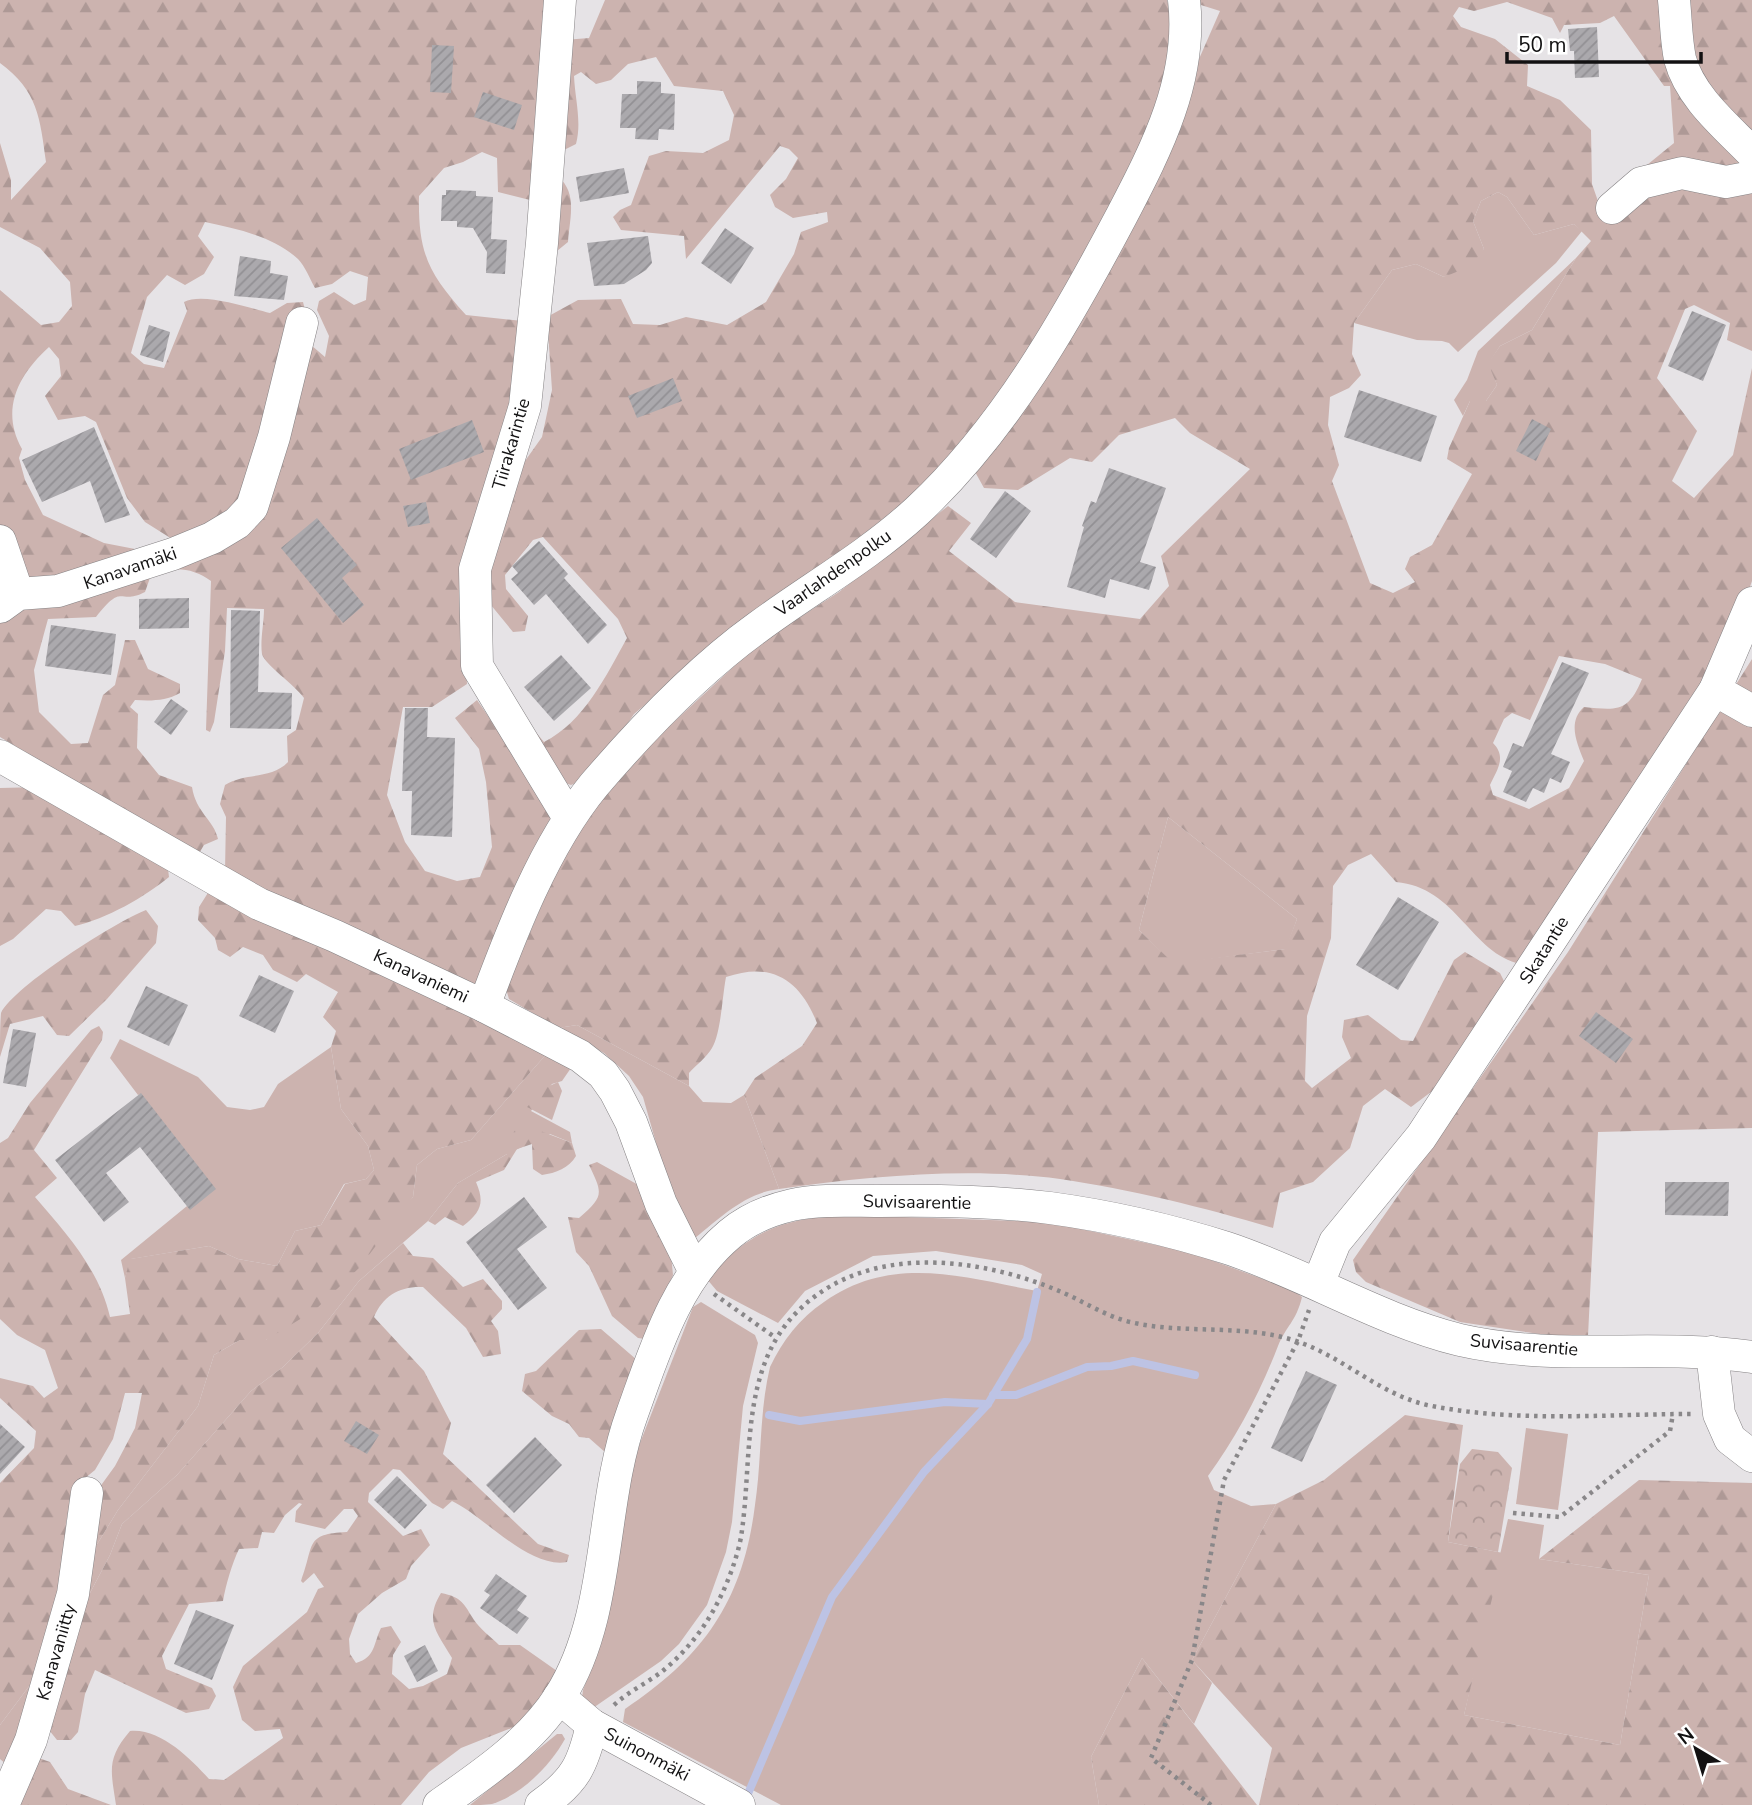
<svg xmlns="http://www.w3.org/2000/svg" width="1752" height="1805" viewBox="0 0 1752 1805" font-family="'Nunito Sans',sans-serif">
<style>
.grass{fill:#ccb3af}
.forest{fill:url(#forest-firs);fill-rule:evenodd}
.park{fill:url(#park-crowns)}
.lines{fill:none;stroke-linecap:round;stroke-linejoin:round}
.stream{stroke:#bdc3e4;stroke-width:8}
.building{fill:url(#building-hatch)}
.minor-casing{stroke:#858284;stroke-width:33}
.path{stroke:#898789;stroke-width:4.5;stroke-dasharray:3.5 5;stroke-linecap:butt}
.minor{stroke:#fff;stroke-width:32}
.labels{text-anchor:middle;stroke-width:6;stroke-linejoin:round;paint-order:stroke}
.street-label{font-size:18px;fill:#121112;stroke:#fff}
</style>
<defs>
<pattern id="forest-firs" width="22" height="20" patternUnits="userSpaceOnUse" patternTransform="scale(1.75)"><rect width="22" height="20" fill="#ccb3af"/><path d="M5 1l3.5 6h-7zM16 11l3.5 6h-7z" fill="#ae9996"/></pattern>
<pattern id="park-crowns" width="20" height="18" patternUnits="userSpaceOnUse" patternTransform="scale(1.75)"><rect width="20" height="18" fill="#ccb3af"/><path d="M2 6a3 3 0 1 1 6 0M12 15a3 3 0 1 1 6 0" fill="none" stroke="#ae9996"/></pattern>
<pattern id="building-hatch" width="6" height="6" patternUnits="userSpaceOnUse" patternTransform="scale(1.75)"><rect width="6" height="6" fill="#aba9ad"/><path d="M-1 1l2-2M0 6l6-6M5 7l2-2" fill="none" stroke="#929094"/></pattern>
</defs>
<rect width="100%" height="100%" fill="#e6e3e6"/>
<g class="grass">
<polygon points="1498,192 1507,197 1534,235 1574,224 1582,231 1556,263 1458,352 1449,343 1442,341 1417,340 1354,323 1392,270 1416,264 1444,277 1484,249 1473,221 1481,201"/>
<polygon points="1576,258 1532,330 1500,346 1489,363 1497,385 1486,401 1470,401 1463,416 1454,400 1467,380 1478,351"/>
<polygon points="1168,817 1297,919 1286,949 1173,964 1139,930"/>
<path d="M577,1025L689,1086L703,1102L731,1103L744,1095L779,1189C745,1193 721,1217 695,1238L670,1192L643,1097L629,1076L604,1053L558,1028Z"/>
<polygon points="120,1039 198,1077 227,1107 250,1110 264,1107 278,1084 331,1047 341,1109 368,1146 374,1170 366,1179 344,1184 321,1225 295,1231 277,1266 238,1259 209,1246 131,1259 125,1278 121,1260 187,1206 141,1094 138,1095 110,1058"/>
<polygon points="550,1050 573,1065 562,1081 552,1084 531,1111 570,1132 572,1143 550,1134 507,1154 458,1183 428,1221 359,1281 318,1333 283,1367 251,1391 177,1475 122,1524 110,1555 71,1629 82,1569 118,1510 198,1406 214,1355 240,1340 266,1340 413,1197 417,1165 437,1149 471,1140"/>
<path d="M846,1215L1048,1222L1189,1252L1293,1290L1302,1297C1296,1322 1286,1326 1278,1346C1260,1393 1237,1436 1208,1476L1214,1490L1251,1506L1276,1504L1192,1660L1212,1683L1194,1724L1142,1658L1091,1757L1099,1805H781L623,1722L625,1709C704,1656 743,1601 755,1505C762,1459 759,1413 770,1367C782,1341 800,1318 824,1302C892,1254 962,1277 1037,1291L1042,1274L1022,1265L936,1251L873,1256L805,1291L778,1323L717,1291L706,1278C753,1230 780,1219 846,1215Z"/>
<polygon points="701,1302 755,1335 758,1343 743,1406 732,1522 726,1552 707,1605 679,1644 661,1661 593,1708 582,1698 583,1690 603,1636 633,1461 693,1307"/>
<polygon points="1526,1428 1568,1434 1558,1510 1516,1504"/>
<polygon points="1508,1519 1544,1525 1539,1559 1649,1575 1620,1745 1464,1715"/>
<polygon points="45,1665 13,1770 0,1759 0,1725"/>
<path d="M557,1734H562L565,1739C550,1766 521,1795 492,1804C485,1805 476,1805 470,1805Z"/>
</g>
<g class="forest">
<path d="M0,0H548L530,200L498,192L497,158L482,152L463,162L444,168L419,196C418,253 428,273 466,315L523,321L519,397L462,606L467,684L432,707H403L387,795L405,842L425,871L457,881L480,877L492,847L486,782L479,749L455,718L477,700L557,816L478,989L225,871L226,817L220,804L225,785C245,772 271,780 288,762L287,736L296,730L304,698C294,684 265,665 262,654C260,641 264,623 264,609L227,608L225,651L214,722L210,732L206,730L211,581C192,567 172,566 151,575L145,592C118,606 124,581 96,617L48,619L34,670L39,712L71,744L88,743L103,695L115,685L125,640H135L148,669L180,684V693C166,701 151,701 135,700L130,707L138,714L137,748L159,775L192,787C196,813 214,820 218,839L204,845L198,855L0,737V290L41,325L59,322L72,306L70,282L40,248L0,227V143L11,180V200L46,162C40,118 38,91 0,63ZM205,222C237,229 273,236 298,259C305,266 310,279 315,288L332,284L350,271L368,277L366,300L354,305L334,292L319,301L317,310L329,336L325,357L304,339L306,314L303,302L287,303L270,313C249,308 203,292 184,302L187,311L164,368L144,364L131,353L147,297L167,275L185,285L204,274L214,257L198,236ZM49,347L59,359L61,376L45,396L58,420L85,416L96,422L127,498L145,522L172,539L138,561L135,549L104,543L43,515L25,480L19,458L22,449C0,410 18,375 49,347Z"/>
<path d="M605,0H1167L1176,35V62L1126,192L977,430L914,500L746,620L634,714L591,777L571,785L554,779L524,718L544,742C584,722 606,676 627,638L618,619L543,537L533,540L505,575L506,589L528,616L525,631L513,632L486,599L503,492L542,437L552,390L547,317L578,300L621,299L633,324L660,325L686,317L727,325L766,302L794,254L801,232L828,222L827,212L793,218L775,207L770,195L786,179L798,158L789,149L780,146L686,259L684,236L621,230L613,217L620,210L631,205L649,156L666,151L703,153L729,140L734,115L723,91L674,86L656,57L628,64L611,80L596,84L581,72L574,76C575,99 582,122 576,144L566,149L556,144L564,40L589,38Z"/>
<path d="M1185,0H1752V351L1727,340L1730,323L1694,305L1685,309L1657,378L1697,431L1672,481L1694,498L1733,455L1752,368V581L1736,626L1706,685L1521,964C1471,954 1457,887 1396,882L1371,854L1348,865L1333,886L1331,938L1307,1016L1305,1081L1312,1088L1351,1058L1342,1037L1344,1020L1368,1015L1401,1040L1413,1041L1454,960L1465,952L1500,973L1506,985L1439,1086L1411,1107L1385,1089L1363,1106L1350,1148L1313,1182L1280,1193L1273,1228C1206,1208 1129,1189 1060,1179C968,1167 871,1176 779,1189L744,1095L755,1078L802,1046L817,1023C800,980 772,961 726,977C722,998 721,1033 712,1048C707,1057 696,1065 689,1073V1086L577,1025L558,1028L509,999L506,989L574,829L663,732L757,645L839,592L948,506L971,523L949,551L1015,602L1140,619L1169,586L1161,556L1250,469L1190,433L1175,418L1119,435L1092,462L1070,458L1018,490L984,488L974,470L1192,75L1220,11ZM1507,2L1552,18L1560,33L1564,25L1600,23L1614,16L1664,86H1670L1674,143L1599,204L1592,184L1591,130L1560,100L1527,86L1528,65L1495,39L1461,27L1453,16L1459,7L1474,11ZM1498,192L1507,197L1534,235L1574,224L1591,241L1576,258L1532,330L1500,346L1488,363L1497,385L1486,401H1470L1449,448L1447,459L1472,474L1432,545L1410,557L1405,569L1415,582L1393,593L1370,583L1332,481L1339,465L1328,425L1330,397L1349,388L1361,375L1352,354L1354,323L1392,270L1416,264L1444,277L1471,266L1484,249L1473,221L1481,201ZM1559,656L1605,664L1642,679C1628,713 1617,710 1584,707C1567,722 1577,743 1584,761L1569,788L1529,809L1493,795L1490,785C1497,770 1507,757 1493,743L1504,719L1512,713L1530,720ZM1168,817L1297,919L1285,949L1173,963L1139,930Z"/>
<path d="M553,173C579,189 570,216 568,242L557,251Z"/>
<polygon points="1752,659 1752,1128 1598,1132 1588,1336 1553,1336 1460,1322 1366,1282 1356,1272 1353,1260 1568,952"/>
<path d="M41,787L168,869L169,877C145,897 106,919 75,926L61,911L46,909L13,939L0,946V788Z"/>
<path d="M211,888L550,1050L471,1140L437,1149L417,1165L413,1197L359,1268L315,1310L266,1340H240L214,1355L198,1406L118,1510L82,1569L94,1495L115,1466L135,1428L142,1393H125L113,1439L95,1470L73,1488L66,1523L63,1576L45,1665L0,1725V1483L34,1448L36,1431L0,1398V1378L33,1386L44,1398L58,1388L45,1350L17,1335L0,1319V1143L8,1138L30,1103L91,1030L99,1026L103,1032L102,1040L34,1150L57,1178L35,1197C66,1233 99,1269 110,1317L130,1314L125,1278L130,1259L209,1246L238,1259L277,1266L295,1231L321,1225L345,1184L366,1179L374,1170L368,1146L341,1109L331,1047L336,1031L323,1017L338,992L306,974L297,982L273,970L263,955L243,947L230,957L218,950L215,938L198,920L199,907Z"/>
<path d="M146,910L158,926L156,943L107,999L69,1036L57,1035L43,1016L10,1024L0,1057C0,1045 0,1024 1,1013C14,986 117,921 146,910Z"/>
<polygon points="558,1082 562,1091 552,1120 527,1107 545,1088"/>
<path d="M517,1127H530L572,1143L576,1156C569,1168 556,1173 542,1175L533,1169L532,1144L517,1149L504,1170L476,1182C485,1203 481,1212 463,1226L445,1217L435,1225L428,1221L458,1183L507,1154L506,1144Z"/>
<path d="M597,1162L642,1187L671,1254L673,1275L645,1339L638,1338L612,1316L589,1266L576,1252L568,1217L579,1218C604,1196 603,1194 589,1165Z"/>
<path d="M403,1243L413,1256L433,1258L463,1287L483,1279L502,1301V1309L491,1321L498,1331L501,1354L483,1357L466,1328L423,1287C399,1286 383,1296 374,1317L424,1371L451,1423L443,1454L538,1544L569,1555L567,1562C529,1569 484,1516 452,1501L443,1509L432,1503L400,1470L393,1469L369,1493L368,1502L403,1536L421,1529L430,1545L411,1566L406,1579L382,1593L358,1614L349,1639L350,1654L356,1663C376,1657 373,1644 381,1628L391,1626L401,1642L393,1655L392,1674L409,1689L423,1686L447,1674L452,1658C437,1632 424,1621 441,1593C462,1597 464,1604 474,1620C480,1629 491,1637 499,1645H520L557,1671L544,1695L514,1727L461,1748L429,1772L401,1805H116C111,1771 106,1759 130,1731C160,1728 190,1758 209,1779L224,1780L283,1738L280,1729L255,1731L242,1720L233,1687L243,1666L307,1612L318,1589L324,1587L314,1573L303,1583L301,1581C315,1544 304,1534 347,1532L358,1516L353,1509H344L325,1529L295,1522L296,1511L302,1504L299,1503L285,1515L274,1533L262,1532L258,1548L239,1549C232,1564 226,1584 223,1601L189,1604L162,1656L166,1669L212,1688L216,1696L209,1709L186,1713L95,1670L85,1694L78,1732L71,1740H57L49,1730L71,1629L110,1555L122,1524L177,1475L251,1391L283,1367L318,1333L359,1281Z"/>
<polygon points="601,1329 637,1360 606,1453 589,1438 579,1437 569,1424 552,1416 522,1391 525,1374 536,1371 579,1330"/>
<polygon points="1405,1415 1463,1425 1448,1542 1503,1553 1464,1715 1620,1745 1649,1575 1539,1559 1639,1480 1752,1483 1752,1805 1259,1805 1272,1748 1192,1660 1276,1504 1324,1480"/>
<polygon points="1142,1658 1257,1805 1099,1805 1091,1757"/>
<polygon points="30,1755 50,1762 68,1789 111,1805 10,1805"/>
</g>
<polygon class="park" points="1472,1449 1498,1452 1512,1468 1498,1552 1448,1542 1460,1464"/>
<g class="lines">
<g class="stream">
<polyline points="993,1395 1016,1395 1087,1367 1111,1366 1133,1361 1195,1375"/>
<polyline points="769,1415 800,1421 945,1402 988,1404"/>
<polyline points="747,1796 832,1597 924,1472 988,1404 1027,1339 1037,1292"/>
</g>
</g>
<g class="building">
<polygon points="1597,27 1599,77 1575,78 1574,51 1570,51 1568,29"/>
<polygon points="432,45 454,46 451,93 430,92"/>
<polygon points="637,81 661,82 661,93 675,94 674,130 659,129 658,140 635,139 636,128 620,128 622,94 637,94"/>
<polygon points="483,92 522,105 514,130 474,117"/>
<polygon points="624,168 629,193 580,202 576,177"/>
<polygon points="446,190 476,191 476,196 493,197 491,239 507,240 505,274 486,273 487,252 473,228 457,227 457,221 441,221 442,195 446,195"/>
<polygon points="725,228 754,248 731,284 701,263"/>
<polygon points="648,236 652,263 646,270 624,284 594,286 587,243"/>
<polygon points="240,256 271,261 270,273 288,276 284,300 234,296"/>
<polygon points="1692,311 1726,325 1703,381 1668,366"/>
<polygon points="149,325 170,332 163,362 140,355"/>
<polygon points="673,378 682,401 637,418 628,396"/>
<polygon points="1359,390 1437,416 1421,462 1344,437"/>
<polygon points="1532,419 1551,429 1536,461 1516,451"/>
<polygon points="472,420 484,452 411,480 399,449"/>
<polygon points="94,427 130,515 105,523 90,481 42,502 22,460"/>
<polygon points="1109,468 1166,488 1140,562 1156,567 1149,590 1110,579 1105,598 1067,587 1084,527 1082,526 1091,501 1096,503"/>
<polygon points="1005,491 1031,511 996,558 970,539"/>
<polygon points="426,502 430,523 408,527 403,506"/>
<polygon points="317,518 357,565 342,578 364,605 343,623 281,548"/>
<polygon points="539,541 568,574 564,578 607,625 588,644 546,594 534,605 511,579 518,573 512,566"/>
<polygon points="189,598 189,628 139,629 139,599"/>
<polygon points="231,610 260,611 258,692 292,693 291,729 230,728"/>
<polygon points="51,625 116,634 111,675 45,666"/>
<polygon points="561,655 591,688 554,721 524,687"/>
<polygon points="1562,662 1589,673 1551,754 1570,762 1561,783 1550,778 1544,793 1533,788 1526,802 1503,792 1512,771 1503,767 1513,743 1523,747"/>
<polygon points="171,699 188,711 171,735 154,722"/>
<polygon points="405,708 428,708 427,737 455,738 452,837 411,835 412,791 402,791"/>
<polygon points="1398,897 1439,922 1398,990 1356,965"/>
<polygon points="259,975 294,991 275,1033 239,1016"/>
<polygon points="146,986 188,1005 169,1046 127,1027"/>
<polygon points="1596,1012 1633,1039 1616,1063 1579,1036"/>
<polygon points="13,1029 36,1033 26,1087 3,1083"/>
<polygon points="141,1093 216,1189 190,1210 140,1147 106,1173 129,1202 104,1222 55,1160"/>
<polygon points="1665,1182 1729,1182 1728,1216 1665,1215"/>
<polygon points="524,1197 547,1227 517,1249 547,1288 518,1310 466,1242"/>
<polygon points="1306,1371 1337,1385 1302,1462 1271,1448"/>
<polygon points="356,1421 379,1435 367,1454 344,1441"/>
<polygon points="0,1424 25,1447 0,1474"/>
<polygon points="535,1437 562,1465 514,1513 486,1485"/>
<polygon points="397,1476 427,1505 405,1529 374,1500"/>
<polygon points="496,1574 527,1596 517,1610 529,1618 517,1634 480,1608 490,1595 484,1591"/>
<polygon points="196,1610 234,1625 212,1680 174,1664"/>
<polygon points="425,1645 438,1671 417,1682 404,1656"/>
</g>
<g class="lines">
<g class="minor-casing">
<g id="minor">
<polyline points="560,0 542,243 525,406 475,569 477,666 569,818"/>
<path d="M1674,0C1676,19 1676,40 1680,59C1690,97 1726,126 1752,153"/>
<polyline points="1612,208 1641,183 1682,173 1726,182 1752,177"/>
<polyline points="0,541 18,594"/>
<polyline points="0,607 18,594 58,591 173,554 212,538 237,523 252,507 274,437 302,323"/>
<polyline points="1715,690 1752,711"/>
<polyline points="0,756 259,904 335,936 484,1006 580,1056 603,1074 615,1091 631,1122 661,1204 695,1272"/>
<path d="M484,1006C511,933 544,846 594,785C642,729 698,670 758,627C811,588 868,556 917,511C1005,429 1066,321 1122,215C1157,148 1193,78 1184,0"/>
<polyline points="1318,1284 1335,1242 1421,1137 1715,690 1752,603"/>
<polyline points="1712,1352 1719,1414 1730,1439 1752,1456"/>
<polyline points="559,1697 592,1725 739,1805"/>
<polyline points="3,1805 31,1740 73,1594 87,1493"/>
<path d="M439,1805C482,1775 531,1742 560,1696C612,1613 599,1504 632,1414C655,1350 676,1279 730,1234C747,1220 770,1210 792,1205C820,1199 850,1201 878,1201C935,1200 994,1201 1050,1208C1109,1216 1170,1230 1227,1248C1306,1274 1379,1320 1460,1340C1555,1362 1655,1343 1752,1357"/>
<path d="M541,1805C575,1781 583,1765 592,1725"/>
</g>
</g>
<g class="path">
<polyline points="714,1294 776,1338"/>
<polyline points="1513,1513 1560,1517 1670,1431 1673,1414"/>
<path d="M614,1705C628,1692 645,1684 660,1673C678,1659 695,1640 707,1621C722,1598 736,1564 741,1537C753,1462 739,1370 797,1312C867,1241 983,1257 1066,1294C1088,1304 1106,1316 1130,1322C1185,1335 1241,1323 1296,1341C1342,1356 1379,1394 1427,1405C1514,1423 1605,1414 1692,1414"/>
<polyline points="1211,1805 1151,1758 1192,1660 1224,1480 1298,1341 1309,1310"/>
</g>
<use href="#minor" class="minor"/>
</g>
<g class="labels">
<g class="street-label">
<text transform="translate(511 444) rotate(-74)" y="6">Tiirakarintie</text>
<text transform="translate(130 568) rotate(-19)" y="6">Kanavamäki</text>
<text transform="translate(833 573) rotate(-35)" y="6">Vaarlahdenpolku</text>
<text transform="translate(1544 950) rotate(-58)" y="6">Skatantie</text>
<text transform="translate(421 976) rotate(25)" y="6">Kanavaniemi</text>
<text transform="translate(917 1202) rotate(1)" y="6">Suvisaarentie</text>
<text transform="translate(1524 1345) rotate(5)" y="6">Suvisaarentie</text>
<text transform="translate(56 1652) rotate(-74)" y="6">Kanavaniitty</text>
<text transform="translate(647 1754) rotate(28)" y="6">Suinonmäki</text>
</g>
</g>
<g transform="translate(1696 1749) rotate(322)" stroke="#ffffff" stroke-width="5" paint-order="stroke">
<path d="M0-5L12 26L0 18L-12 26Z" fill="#121112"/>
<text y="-10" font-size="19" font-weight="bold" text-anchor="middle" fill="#121112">N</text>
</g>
<path d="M1507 52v10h194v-10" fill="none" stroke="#121112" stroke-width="3.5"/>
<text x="1518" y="52" font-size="21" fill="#121112" stroke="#ffffff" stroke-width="5" paint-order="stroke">50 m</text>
</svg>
